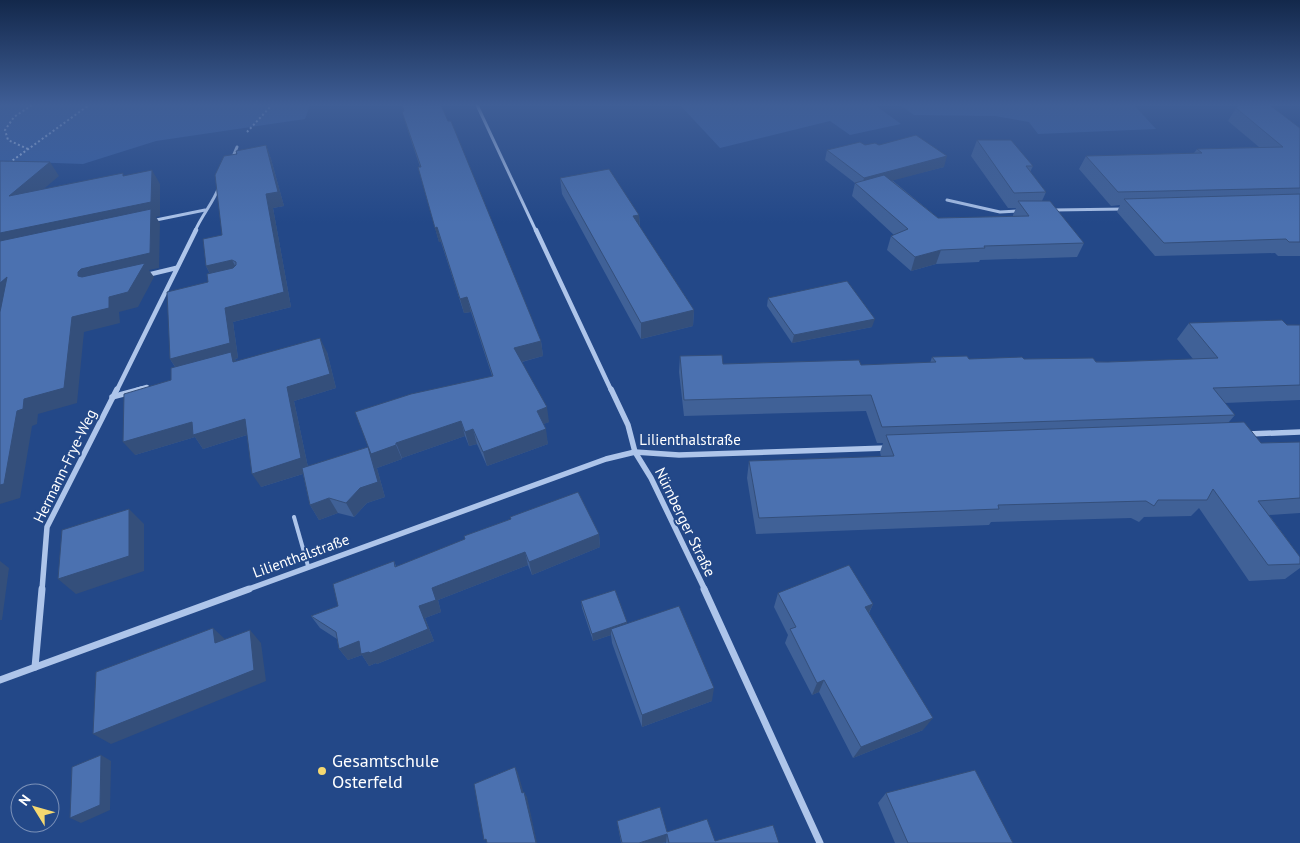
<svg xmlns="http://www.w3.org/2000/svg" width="1300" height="843" viewBox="0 0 1300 843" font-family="'PT Sans',sans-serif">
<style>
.green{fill:#3760a5}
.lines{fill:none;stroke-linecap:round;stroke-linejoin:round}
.path{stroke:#aec5ea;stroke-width:2;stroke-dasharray:2 2.5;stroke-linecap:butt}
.lane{stroke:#aec5ea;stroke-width:4}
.street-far3{stroke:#aec5ea;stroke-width:3}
.street-far2{stroke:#aec5ea;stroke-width:4.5}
.street-far1{stroke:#aec5ea;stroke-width:5.5}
.street{stroke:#aec5ea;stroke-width:7}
.wall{fill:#406197}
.shaded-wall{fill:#344f7b}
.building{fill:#4b71b0;stroke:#344f7b}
.poi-dot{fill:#f5d870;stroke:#234888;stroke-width:2}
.labels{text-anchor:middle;stroke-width:4;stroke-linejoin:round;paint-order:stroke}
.street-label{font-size:15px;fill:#fff;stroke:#234888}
.near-poi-label{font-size:18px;fill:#fff;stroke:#234888;text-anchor:start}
</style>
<rect width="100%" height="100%" fill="#234888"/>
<g class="green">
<polygon points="0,105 310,105 305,119 156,141 83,164 0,161"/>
<polygon points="680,105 875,105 901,124 850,135 830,121 720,148"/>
<polygon points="900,105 1134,105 1156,129 1038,134 1029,122 995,116 914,115"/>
</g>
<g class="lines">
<g class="path">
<polyline points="247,132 272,105"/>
<polyline points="28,149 8,140 5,130 14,117 32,105"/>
<polyline points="9,163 89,105"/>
</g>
<polyline class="lane" points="294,517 308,566"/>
<g class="street-far3">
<polyline points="477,105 536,231"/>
<polyline points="232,159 237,147"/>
<polyline points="947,200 1000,212 1020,211"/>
<polyline points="1053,210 1125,209"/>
<polyline points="151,221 205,210"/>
<path d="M195,231C202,215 213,203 219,187"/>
</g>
<g class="street-far2">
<polyline points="536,230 611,390"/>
<polyline points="147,275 176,268"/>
<polyline points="117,390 196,230"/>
<polyline points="137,390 147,387"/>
</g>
<g class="street-far1">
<polyline points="611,389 628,425 635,452 651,478 705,590"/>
<polyline points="112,397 142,389"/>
<polyline points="1248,434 1300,432"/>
<polyline points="42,590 47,527 117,389"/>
<polyline points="246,590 606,459 635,452 679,455 887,448"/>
</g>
<g class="street">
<polyline points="704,589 820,843"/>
<polyline points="35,667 42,589"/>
<polyline points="0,680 249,589"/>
</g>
</g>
<g class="wall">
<polygon points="401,105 441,105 541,341 543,356 522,362 549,422 543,424 548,444 487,466 477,444 469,446 465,436 402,458 402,459 377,468 376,465 385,497 367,503 354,517 338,513 319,520 310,505 303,474 261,487 247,435 203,449 195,437 135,455 171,380 175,367 170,359 208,282 210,274 206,266 222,235 237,154 266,145 271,159 284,206 273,208 291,307 233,322 238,358 235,359 236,361 327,352 336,388 294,401 308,467 368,447 492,376 471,312 464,313 441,242 439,242 418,167 420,167 406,125 402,112 403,111"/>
<polygon points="1236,108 1300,128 1300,256 1278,256 1275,253 1155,256 1117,212 1120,205 1111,206 1079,169 1086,156 1194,153 1197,149 1259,147 1228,121"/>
<polygon points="977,140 1033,166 1030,172 1046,192 1042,201 1084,243 1077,257 980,260 979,262 936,264 911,271 887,250 891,236 894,235 852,196 855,183 825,160 827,150 865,145 879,145 944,167 892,180 938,218 1013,216 1013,215 1016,208 1008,208 971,156"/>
<polygon points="560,178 639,215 640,227 694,310 693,326 641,339 562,194"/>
<polygon points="768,298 872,327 792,343 767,306"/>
<polygon points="1189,323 1300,325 1300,400 1225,403 1235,415 1228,423 1261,443 1300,442 1300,513 1269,515 1300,557 1300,568 1285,579 1249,581 1199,508 1191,516 1144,517 1139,522 1131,518 991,522 989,525 756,534 747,478 749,461 881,457 880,452 883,443 877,443 866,411 684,416 679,372 680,356 723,364 861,365 930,363 932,357 969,359 1024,359 1108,362 1193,359 1177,339"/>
<polygon points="599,534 600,547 532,575 528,565 438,600 441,612 425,618 434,641 377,664 376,663 369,666 362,655 348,660 339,649 337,639 320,628 311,616 338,606 394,561 396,566"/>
<polygon points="778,593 873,604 869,613 923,730 853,758 819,692 812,695 785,643 788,635 774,607"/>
<polygon points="581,601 627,622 627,624 712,701 642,727 612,643 611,635 593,641 582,608"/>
<polygon points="886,793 1013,843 895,843 878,803"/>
<polygon points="617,821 715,841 779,843 666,843 666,842 663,843 621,843"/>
</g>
<g class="shaded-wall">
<polygon points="266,145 271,159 284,206 273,208 291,307 233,322 238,358 235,359 239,366 180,374 170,359 225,308 266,194"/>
<polygon points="947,156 944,167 861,189 864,178"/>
<polygon points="50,162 59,176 19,210 9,196"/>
<polygon points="152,170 160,184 160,216 156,217 160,223 159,268 149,270 154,277 138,307 119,312 120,323 84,332 77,403 38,414 37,424 32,426 20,498 0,504 0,485 17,411 91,284 0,250 0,233"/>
<polygon points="639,215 640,230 633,216"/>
<polygon points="437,227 441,242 439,242 435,228"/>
<polygon points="941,250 936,264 911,271 915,257"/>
<polygon points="232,260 240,275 214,281 206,266"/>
<polygon points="7,277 19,291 0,309 0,283"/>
<polygon points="467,297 471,312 464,313 460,299"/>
<polygon points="694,310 693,326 641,339 641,323"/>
<polygon points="875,319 872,327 792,343 794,335"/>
<polygon points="320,338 327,352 336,388 294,401 309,472 261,487 252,474 287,387"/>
<polygon points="541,341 543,356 517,363 514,348"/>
<polygon points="547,407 549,422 539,426 537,411"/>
<polygon points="245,419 253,433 203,449 195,437 135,455 123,442 192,422"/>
<polygon points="461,421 465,436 402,458 396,443"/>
<polygon points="473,429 477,444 469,446 465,432"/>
<polygon points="546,429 548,444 487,466 483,452"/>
<polygon points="396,445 402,459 377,468 376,465 385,497 367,503 354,517 346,503 360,488 368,447"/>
<polygon points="329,498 338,513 319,520 310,505"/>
<polygon points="129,509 144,524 144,571 76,594 58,579"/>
<polygon points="599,534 600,547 532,575 529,562"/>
<polygon points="525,552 528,565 438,600 441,612 425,618 434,641 377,664 376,663 369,666 362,655 348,660 339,649 432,588"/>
<polygon points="0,561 9,568 2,620 0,620"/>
<polygon points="873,604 866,618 865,607"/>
<polygon points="627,622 628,629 611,629 611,635 593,641 592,634"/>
<polygon points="213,628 226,640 215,643"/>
<polygon points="250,630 261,643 266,681 111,744 93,734"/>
<polygon points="824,680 819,692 812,695 817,683"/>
<polygon points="714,688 712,701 642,727 642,715"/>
<polygon points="933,718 923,730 853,758 861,747"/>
<polygon points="101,755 111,761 110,810 81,823 70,818"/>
<polygon points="515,767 518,773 525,798 522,793"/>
<polygon points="524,792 527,797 537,843 536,843"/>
<polygon points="667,834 666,842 663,843 639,843"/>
</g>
<g class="building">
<polygon points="402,105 441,105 448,121 451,121 541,341 514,348 547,407 537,411 546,429 483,452 473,429 465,432 461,421 396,443 396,445 371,454 355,412 411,394 493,376 467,297 460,299 437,227 435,228 418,167 421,167 402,112 404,111"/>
<polygon points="1239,105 1270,105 1300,128 1300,188 1118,192 1086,156 1202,153 1197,149 1283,147 1236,108"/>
<polygon points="916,135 947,156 864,178 827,150 860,142 865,145 875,143 879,145"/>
<polygon points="977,140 1011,140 1033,166 1026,166 1046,192 1014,193"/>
<polygon points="266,145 278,192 266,194 284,292 225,308 230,343 170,359 167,292 208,282 207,274 233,268 236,265 236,262 232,260 206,266 203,239 222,235 215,175 224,156 237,154 236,151"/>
<polygon points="0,161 50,162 9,196 123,173 123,176 152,170 151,202 0,233"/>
<polygon points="609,169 639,215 633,216 694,310 641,323 560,178"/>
<polygon points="884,175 938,218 1029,216 1018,201 1050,201 1084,243 984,246 985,248 941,250 915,257 891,236 908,229 855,183"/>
<polygon points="1300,194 1300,242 1289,242 1286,239 1164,243 1124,199"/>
<polygon points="151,209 150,253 81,269 78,272 78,276 82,277 145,263 128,292 109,297 109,308 72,317 64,388 24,399 23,409 17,411 4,484 0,485 0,312 7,277 0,283 0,241"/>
<polygon points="847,281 875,319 794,335 768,298"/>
<polygon points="1282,320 1287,325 1300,325 1300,385 1213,388 1235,415 882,427 871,395 684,400 680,356 722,355 723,364 859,360 861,365 936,362 932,357 967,356 969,359 1022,357 1024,359 1093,358 1096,362 1108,362 1218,358 1189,323"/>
<polygon points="320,338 330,374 287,387 301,458 252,474 245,419 193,435 192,422 123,442 124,394 171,380 171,368 231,352 233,362"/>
<polygon points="1244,422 1261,443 1300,442 1300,498 1258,501 1300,557 1300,564 1268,565 1213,489 1207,500 1158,500 1154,506 1146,501 998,505 999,509 759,518 749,461 894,456 886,435"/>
<polygon points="368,447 378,482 360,488 346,503 329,498 310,505 302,468"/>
<polygon points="578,492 599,534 529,562 525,552 432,588 436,600 419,606 428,629 370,653 369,652 361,654 359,641 339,649 336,632 311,616 338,606 333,584 394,561 395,567 465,539 464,536 511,519 510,517"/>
<polygon points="129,509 129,556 58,579 62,530"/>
<polygon points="849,565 873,604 865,607 933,718 861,747 824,680 817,683 790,629 796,627 778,593"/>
<polygon points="615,590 627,622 592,634 581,601"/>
<polygon points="679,606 714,688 642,715 611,629"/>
<polygon points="213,628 215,643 250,630 254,670 93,734 96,672"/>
<polygon points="101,755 100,805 70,818 72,767"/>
<polygon points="515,767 522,793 524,792 536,843 487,843 486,839 484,840 474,784"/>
<polygon points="975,770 1013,843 908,843 886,793"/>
<polygon points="660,807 667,832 707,819 715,841 773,825 779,843 669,843 667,834 639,843 622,843 617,821"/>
</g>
<linearGradient id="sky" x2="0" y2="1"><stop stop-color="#13284b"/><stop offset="0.47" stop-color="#3f5e96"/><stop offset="1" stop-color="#3f5e96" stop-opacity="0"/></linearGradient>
<rect width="1300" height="223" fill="url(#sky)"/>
<circle class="poi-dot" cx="322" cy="771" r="5"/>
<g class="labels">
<g class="street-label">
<text x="690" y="445">Lilienthalstraße</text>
<text transform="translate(65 466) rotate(-64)" y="5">Hermann-Frye-Weg</text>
<text transform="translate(685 522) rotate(64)" y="5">Nürnberger Straße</text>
<text transform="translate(301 556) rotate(-20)" y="5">Lilienthalstraße</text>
</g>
<g class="near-poi-label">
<text x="332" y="767">Gesamtschule<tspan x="332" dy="21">Osterfeld</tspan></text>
</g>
</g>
<g transform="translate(35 808) rotate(307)"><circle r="24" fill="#234888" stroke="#7b91b8"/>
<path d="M0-4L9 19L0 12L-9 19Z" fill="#f5d870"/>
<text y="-8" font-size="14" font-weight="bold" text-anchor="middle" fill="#ffffff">N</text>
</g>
</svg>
